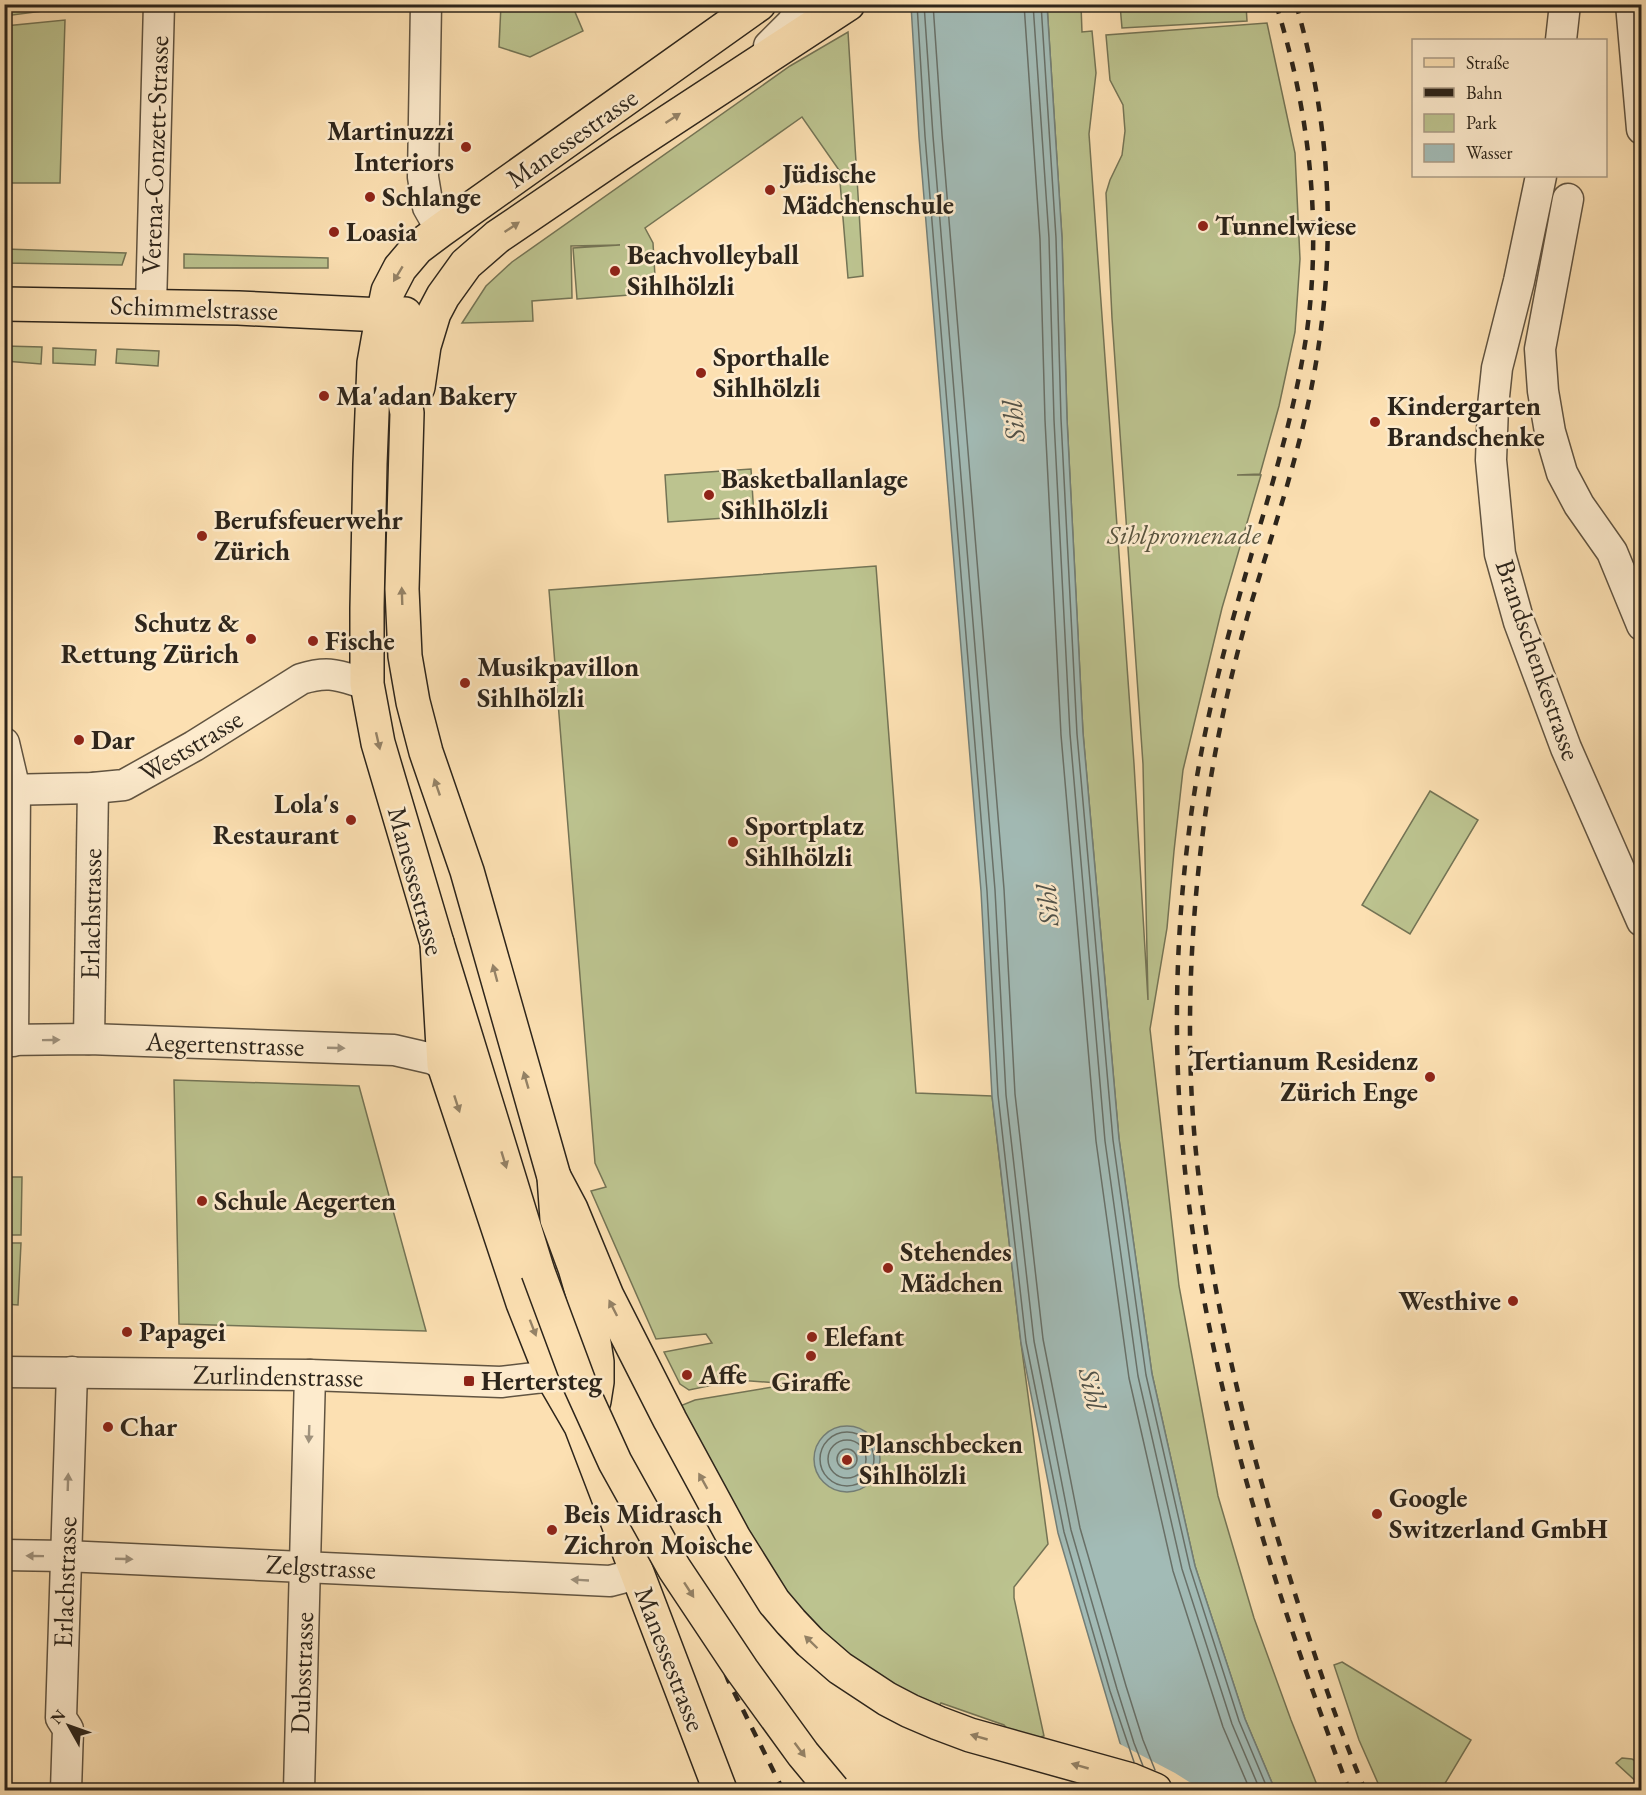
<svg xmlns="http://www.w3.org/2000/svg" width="1646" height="1795" viewBox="0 0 1646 1795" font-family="'EB Garamond',serif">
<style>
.green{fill:#bcc38f;stroke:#747455;stroke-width:1.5}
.water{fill:#a2bbb6;stroke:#737f78;stroke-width:1.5}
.pier{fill:#fce0b2}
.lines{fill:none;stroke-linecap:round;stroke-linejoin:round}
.shore{stroke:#687068;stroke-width:1.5}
.minor-casing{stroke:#615441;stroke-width:33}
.major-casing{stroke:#2d251b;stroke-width:36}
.highway-casing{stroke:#2d251b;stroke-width:36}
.minor{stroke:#fdebcd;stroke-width:30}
.major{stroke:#fce0b2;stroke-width:33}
.highway{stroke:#fce0b2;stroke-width:33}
.rail{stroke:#2d251b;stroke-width:4.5;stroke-dasharray:10 10;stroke-linecap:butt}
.highway-bridge-casing{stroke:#2d251b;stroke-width:36;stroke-linecap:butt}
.highway-bridge{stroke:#fce0b2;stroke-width:33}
.oneway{fill:#948266}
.oneway2{fill:#9f927d}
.poi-dot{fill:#8f2418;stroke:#fdebcd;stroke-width:2}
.labels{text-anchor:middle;stroke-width:5;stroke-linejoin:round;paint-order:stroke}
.poi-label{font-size:27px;font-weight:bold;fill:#2d251b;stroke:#fdebcd;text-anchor:start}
.street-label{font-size:27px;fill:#2d251b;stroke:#fdebcd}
.park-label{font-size:27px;font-style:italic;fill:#58543e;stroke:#fdebcd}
.water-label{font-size:28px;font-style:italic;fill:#50524a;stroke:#fdebcd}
</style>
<rect width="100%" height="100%" fill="#fce0b2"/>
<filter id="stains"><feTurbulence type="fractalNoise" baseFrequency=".00333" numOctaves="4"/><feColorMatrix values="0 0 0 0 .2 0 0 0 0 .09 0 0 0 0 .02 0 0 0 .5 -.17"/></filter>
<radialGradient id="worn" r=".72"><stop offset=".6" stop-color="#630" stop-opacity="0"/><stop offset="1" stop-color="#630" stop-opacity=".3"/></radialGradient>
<g class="green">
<polygon points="4,5 65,5 65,8 5,16"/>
<polygon points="501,5 572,5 583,31 530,57 499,47"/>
<polygon points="1047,5 1081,5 1082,32 1092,31 1096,73 1089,134 1134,764 1148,1000 1143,764 1112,318 1106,193 1110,180 1122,155 1125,131 1123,105 1110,80 1106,35 1267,23 1295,153 1300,259 1295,332 1279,406 1260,474 1237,475 1261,475 1222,608 1183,770 1174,851 1167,928 1150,1029 1179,1286 1218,1496 1254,1618 1291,1720 1319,1790 1275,1790 1245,1719 1195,1566 1152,1374 1119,1139 1083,733 1067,419 1062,238"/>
<polygon points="1120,5 1246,5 1247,21 1122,28"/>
<polygon points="65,20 60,183 5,183 5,26"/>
<polygon points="848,32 863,276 848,278 839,170 802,117 645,228 653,243 656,293 577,299 573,248 620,245 571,246 572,298 532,301 533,321 462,323 486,286 512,262 790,66"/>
<polygon points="5,249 126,253 122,265 5,263"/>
<polygon points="184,254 328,258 328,268 184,268"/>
<polygon points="5,346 42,347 41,364 5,361"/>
<polygon points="53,348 96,350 95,365 53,363"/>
<polygon points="117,349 159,351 158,366 116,363"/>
<polygon points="751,469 754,516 668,522 665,475"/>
<polygon points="876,566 916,1093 992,1096 1021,1343 1048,1544 1014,1587 1014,1598 1044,1736 1029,1740 1013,1736 1004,1725 941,1703 936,1711 879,1683 790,1606 675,1408 695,1400 791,1384 737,1380 689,1390 680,1384 664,1352 712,1343 706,1334 656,1339 591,1191 606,1187 595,1163 549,590"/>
<polygon points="1430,791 1478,820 1410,934 1362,905"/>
<polygon points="174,1080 359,1086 426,1331 179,1324"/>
<polygon points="5,1177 22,1177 21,1235 5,1235"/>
<polygon points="5,1243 21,1243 18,1305 5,1304"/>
<polygon points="1342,1662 1471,1740 1441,1790 1381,1790 1359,1740 1334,1665"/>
<polygon points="1622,1758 1632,1759 1641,1764 1641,1786 1616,1763"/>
</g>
<g class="water">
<polygon points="911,5 1047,5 1062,238 1067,419 1083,733 1119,1139 1152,1374 1195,1566 1245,1719 1275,1790 1139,1790 1120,1743 1058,1533 1021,1343 992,1096 981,891 919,137"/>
<circle cx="847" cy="1459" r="33"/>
</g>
<polygon class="pier" points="1116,1742 1175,1773 1202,1790 1136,1790"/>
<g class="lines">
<g class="shore">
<polyline points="917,4 925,136 987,891 998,1095 1026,1342 1064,1532 1110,1691 1134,1762"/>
<polyline points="924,4 933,136 995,890 1006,1095 1034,1341 1071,1530 1117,1689 1134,1743 1143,1766"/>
<polyline points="933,4 942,135 1004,889 1015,1094 1043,1339 1080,1528 1126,1686 1143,1740 1155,1770"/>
<polyline points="1024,4 1040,239 1045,420 1061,735 1096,1141 1129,1378 1173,1571 1223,1727 1250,1790"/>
<polyline points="1033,4 1049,238 1054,420 1070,734 1105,1141 1138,1376 1182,1569 1232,1724 1260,1790"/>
<polyline points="1041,4 1056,238 1061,419 1077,734 1113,1140 1146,1375 1190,1568 1239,1721 1268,1790"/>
<circle cx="847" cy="1459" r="27"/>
<circle cx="847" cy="1459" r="19"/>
<circle cx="847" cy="1459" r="10"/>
</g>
<g class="minor-casing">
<g id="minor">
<polyline points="426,4 423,177 428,207 441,230"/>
<polyline points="1631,4 1642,129"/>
<polyline points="1561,40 1565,4"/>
<polyline points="769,46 791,24 806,4"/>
<polyline points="1541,176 1519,281 1497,368 1493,406 1491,460 1500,554 1519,622 1566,748 1642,921"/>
<polyline points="1568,199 1540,349 1543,391 1550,432 1562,473 1579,505 1612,552 1642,625"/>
<polyline points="151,306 159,4"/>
<polyline points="4,743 15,790 13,1041"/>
<path d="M4,790L93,788L124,785L194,746L301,679C330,670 339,676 367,684"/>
<polyline points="89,1039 93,788"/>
<polyline points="4,1040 89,1039 394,1050 433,1059 444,1065"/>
<polyline points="4,1372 310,1375 501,1382 552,1376"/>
<polyline points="4,1555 65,1556 610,1581 637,1574"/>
<polyline points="66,1790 68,1729 61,1718 72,1372"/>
<polyline points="299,1790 310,1375"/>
</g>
</g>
<g class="major-casing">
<g id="major">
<polyline points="4,304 238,308 382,315 405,314"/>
<polyline points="382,315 397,330 401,339 401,382 407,413 402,589 405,656 413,702 426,752 467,871 554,1177 557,1219 575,1268 591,1323 597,1362 597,1382 594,1401 582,1424"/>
<polyline points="418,387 424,346 434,313 443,296 466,264 497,237 622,152 848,4"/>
<polyline points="720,1790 581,1426 552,1376 523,1303 444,1065 437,943 378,743 367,684 367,608 370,464 374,363 379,335 388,291 400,268 417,248 441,230 759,4"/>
</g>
</g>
<g class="highway-casing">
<g id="highway">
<polyline points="437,943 538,1272"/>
<polyline points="554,1177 571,1209 607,1296 670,1420 734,1538 774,1602 791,1622 810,1642 840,1668 887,1699 910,1711 938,1723 970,1735 1131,1780 1155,1790"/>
</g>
</g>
<use href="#minor" class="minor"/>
<use href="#major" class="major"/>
<use href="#highway" class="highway"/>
<g class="rail">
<path d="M1276,4C1309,110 1322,221 1307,331C1293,428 1260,521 1234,615C1214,686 1198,758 1189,831C1175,940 1173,1052 1184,1161C1205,1373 1274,1592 1349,1790"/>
<path d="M1296,4C1334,135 1337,262 1310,395C1297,458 1277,519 1258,581C1238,645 1222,711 1211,777C1190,904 1183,1044 1198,1171C1213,1302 1245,1431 1283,1556C1308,1635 1333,1715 1365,1790"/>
<polyline points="682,1562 728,1680 783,1790"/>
</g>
<g class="highway-bridge-casing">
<polyline id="highway-bridge" points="538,1272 580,1385 615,1462 674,1568 742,1670 803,1754 833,1790"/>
</g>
<use href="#highway-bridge" class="highway-bridge"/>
</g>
<defs><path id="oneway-solid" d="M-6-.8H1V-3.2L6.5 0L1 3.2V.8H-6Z" transform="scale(1.5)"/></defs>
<g class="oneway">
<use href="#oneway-solid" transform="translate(673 118) rotate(-33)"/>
<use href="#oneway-solid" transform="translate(512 227) rotate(-34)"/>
<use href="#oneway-solid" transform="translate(398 274) rotate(121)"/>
<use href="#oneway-solid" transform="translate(402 596) rotate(-92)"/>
<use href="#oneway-solid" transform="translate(378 741) rotate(77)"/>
<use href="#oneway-solid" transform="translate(437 787) rotate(-109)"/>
<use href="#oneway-solid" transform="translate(495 973) rotate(-105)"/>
<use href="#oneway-solid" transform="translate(526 1080) rotate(-106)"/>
<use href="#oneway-solid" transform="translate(457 1104) rotate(72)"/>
<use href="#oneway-solid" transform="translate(504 1160) rotate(73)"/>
<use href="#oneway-solid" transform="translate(613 1308) rotate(-117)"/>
<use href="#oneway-solid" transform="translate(533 1328) rotate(69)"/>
<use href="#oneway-solid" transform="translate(703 1481) rotate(-119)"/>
<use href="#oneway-solid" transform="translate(689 1590) rotate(57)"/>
<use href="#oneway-solid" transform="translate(811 1642) rotate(-136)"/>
<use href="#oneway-solid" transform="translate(979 1737) rotate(-164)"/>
<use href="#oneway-solid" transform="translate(800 1750) rotate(53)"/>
<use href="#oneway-solid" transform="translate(1080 1766) rotate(-164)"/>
</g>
<g class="oneway2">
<use href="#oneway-solid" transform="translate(51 1040) rotate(-1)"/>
<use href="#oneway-solid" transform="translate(336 1048) rotate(2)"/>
<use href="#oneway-solid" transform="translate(309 1434) rotate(92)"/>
<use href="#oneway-solid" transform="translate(68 1482) rotate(-88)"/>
<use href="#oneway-solid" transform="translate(35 1556) rotate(-179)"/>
<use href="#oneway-solid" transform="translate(124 1559) rotate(2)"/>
<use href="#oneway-solid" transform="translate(580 1580) rotate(-177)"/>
</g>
<g class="poi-dot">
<circle cx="466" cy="147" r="6"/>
<circle cx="770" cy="190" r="6"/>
<circle cx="370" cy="197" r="6"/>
<circle cx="1203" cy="226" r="6"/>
<circle cx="334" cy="232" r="6"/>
<circle cx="615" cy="271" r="6"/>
<circle cx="701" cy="373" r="6"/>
<circle cx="324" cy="396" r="6"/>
<circle cx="1375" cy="422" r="6"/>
<circle cx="709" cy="495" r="6"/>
<circle cx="202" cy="536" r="6"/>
<circle cx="251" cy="639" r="6"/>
<circle cx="313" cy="641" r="6"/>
<circle cx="465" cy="683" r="6"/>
<circle cx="79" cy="740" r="6"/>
<circle cx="351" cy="820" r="6"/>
<circle cx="733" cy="842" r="6"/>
<circle cx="1430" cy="1077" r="6"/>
<circle cx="202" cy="1201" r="6"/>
<circle cx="888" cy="1268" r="6"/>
<circle cx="1513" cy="1301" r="6"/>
<circle cx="127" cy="1332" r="6"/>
<circle cx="812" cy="1337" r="6"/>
<circle cx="811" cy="1356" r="6"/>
<circle cx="687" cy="1375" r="6"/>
<rect x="463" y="1375" width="12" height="12" rx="3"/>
<circle cx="108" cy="1427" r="6"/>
<circle cx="847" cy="1460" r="6"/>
<circle cx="1377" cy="1514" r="6"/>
<circle cx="552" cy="1530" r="6"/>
</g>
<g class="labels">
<g class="poi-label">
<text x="454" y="140" text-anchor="end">Martinuzzi<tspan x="454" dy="31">Interiors</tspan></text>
<text x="782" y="183">Jüdische<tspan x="782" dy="31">Mädchenschule</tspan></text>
<text x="382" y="206">Schlange</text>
<text x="1215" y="235">Tunnelwiese</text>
<text x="346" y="241">Loasia</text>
<text x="627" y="264">Beachvolleyball<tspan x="627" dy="31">Sihlhölzli</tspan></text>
<text x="713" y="366">Sporthalle<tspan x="713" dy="31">Sihlhölzli</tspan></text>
<text x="336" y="405">Ma'adan Bakery</text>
<text x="1387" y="415">Kindergarten<tspan x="1387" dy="31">Brandschenke</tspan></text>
<text x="721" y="488">Basketballanlage<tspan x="721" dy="31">Sihlhölzli</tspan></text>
<text x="214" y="529">Berufsfeuerwehr<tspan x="214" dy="31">Zürich</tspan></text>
<text x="239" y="632" text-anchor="end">Schutz &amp;<tspan x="239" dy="31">Rettung Zürich</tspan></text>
<text x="325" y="650">Fische</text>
<text x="477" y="676">Musikpavillon<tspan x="477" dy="31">Sihlhölzli</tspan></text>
<text x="91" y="749">Dar</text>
<text x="339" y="813" text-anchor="end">Lola's<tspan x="339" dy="31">Restaurant</tspan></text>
<text x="745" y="835">Sportplatz<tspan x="745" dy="31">Sihlhölzli</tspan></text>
<text x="1418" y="1070" text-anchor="end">Tertianum Residenz<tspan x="1418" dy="31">Zürich Enge</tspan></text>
<text x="214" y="1210">Schule Aegerten</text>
<text x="900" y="1261">Stehendes<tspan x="900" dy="31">Mädchen</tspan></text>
<text x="1501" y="1310" text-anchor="end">Westhive</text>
<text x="139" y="1341">Papagei</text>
<text x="824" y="1346">Elefant</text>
<text x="699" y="1384">Affe</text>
<text x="481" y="1390">Hertersteg</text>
<text x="811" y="1391" text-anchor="middle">Giraffe</text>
<text x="120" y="1436">Char</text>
<text x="859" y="1453">Planschbecken<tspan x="859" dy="31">Sihlhölzli</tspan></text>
<text x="1389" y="1507">Google<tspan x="1389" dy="31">Switzerland GmbH</tspan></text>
<text x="564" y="1523">Beis Midrasch<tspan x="564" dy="31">Zichron Moische</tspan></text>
</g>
<g class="street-label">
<text transform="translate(572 138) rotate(-35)" y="9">Manessestrasse</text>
<text transform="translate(155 155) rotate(-88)" y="9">Verena-Conzett-Strasse</text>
<text transform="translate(194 308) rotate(2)" y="9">Schimmelstrasse</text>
<text transform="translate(1538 660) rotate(71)" y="9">Brandschenkestrasse</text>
<text transform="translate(191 746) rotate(-31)" y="9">Weststrasse</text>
<text transform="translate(416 881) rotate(75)" y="9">Manessestrasse</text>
<text transform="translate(91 914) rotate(-89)" y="9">Erlachstrasse</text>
<text transform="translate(225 1044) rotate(2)" y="9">Aegertenstrasse</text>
<text transform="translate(278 1376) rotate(1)" y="9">Zurlindenstrasse</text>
<text transform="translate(321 1567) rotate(3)" y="9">Zelgstrasse</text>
<text transform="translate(65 1582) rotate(-88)" y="9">Erlachstrasse</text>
<text transform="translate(670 1659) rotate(69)" y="9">Manessestrasse</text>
<text transform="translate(302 1673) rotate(-88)" y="9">Dubsstrasse</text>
</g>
<g class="park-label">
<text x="1184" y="544">Sihlpromenade</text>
</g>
<g class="water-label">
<text transform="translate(1013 421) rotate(-94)" y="10">Sihl</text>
<text transform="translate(1047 905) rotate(-94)" y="10">Sihl</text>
<text transform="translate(1093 1389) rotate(78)" y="10">Sihl</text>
</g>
</g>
<rect width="1646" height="1795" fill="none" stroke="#fce0b2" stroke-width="24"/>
<rect x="6" y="6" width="1634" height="1783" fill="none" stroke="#2d251b" stroke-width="3"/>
<rect x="12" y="12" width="1622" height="1771" fill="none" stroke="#2d251b" stroke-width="1.5"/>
<rect x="1412" y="39" width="195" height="138" fill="#fdebcd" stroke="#aa9c86" stroke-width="1.5"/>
<rect x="1424" y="58" width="30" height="9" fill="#fce0b2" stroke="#aa9c86" stroke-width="1.5"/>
<text x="1466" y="69" font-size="18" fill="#2d251b">Straße</text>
<rect x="1424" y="88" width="30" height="9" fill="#2d251b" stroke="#aa9c86" stroke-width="1.5"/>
<text x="1466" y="99" font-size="18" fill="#2d251b">Bahn</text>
<rect x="1424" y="114" width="30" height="18" fill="#bcc38f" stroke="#aa9c86" stroke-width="1.5"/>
<text x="1466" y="129" font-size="18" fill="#2d251b">Park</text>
<rect x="1424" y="144" width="30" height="18" fill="#a2bbb6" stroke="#aa9c86" stroke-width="1.5"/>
<text x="1466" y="159" font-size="18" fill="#2d251b">Wasser</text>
<g transform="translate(69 1726) rotate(310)" stroke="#fdebcd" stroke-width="4.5" paint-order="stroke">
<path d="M0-4.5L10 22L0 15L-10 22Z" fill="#2d251b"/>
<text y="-9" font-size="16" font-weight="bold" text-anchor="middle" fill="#2d251b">N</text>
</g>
<rect width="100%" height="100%" filter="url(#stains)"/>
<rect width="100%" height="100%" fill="url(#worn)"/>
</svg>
